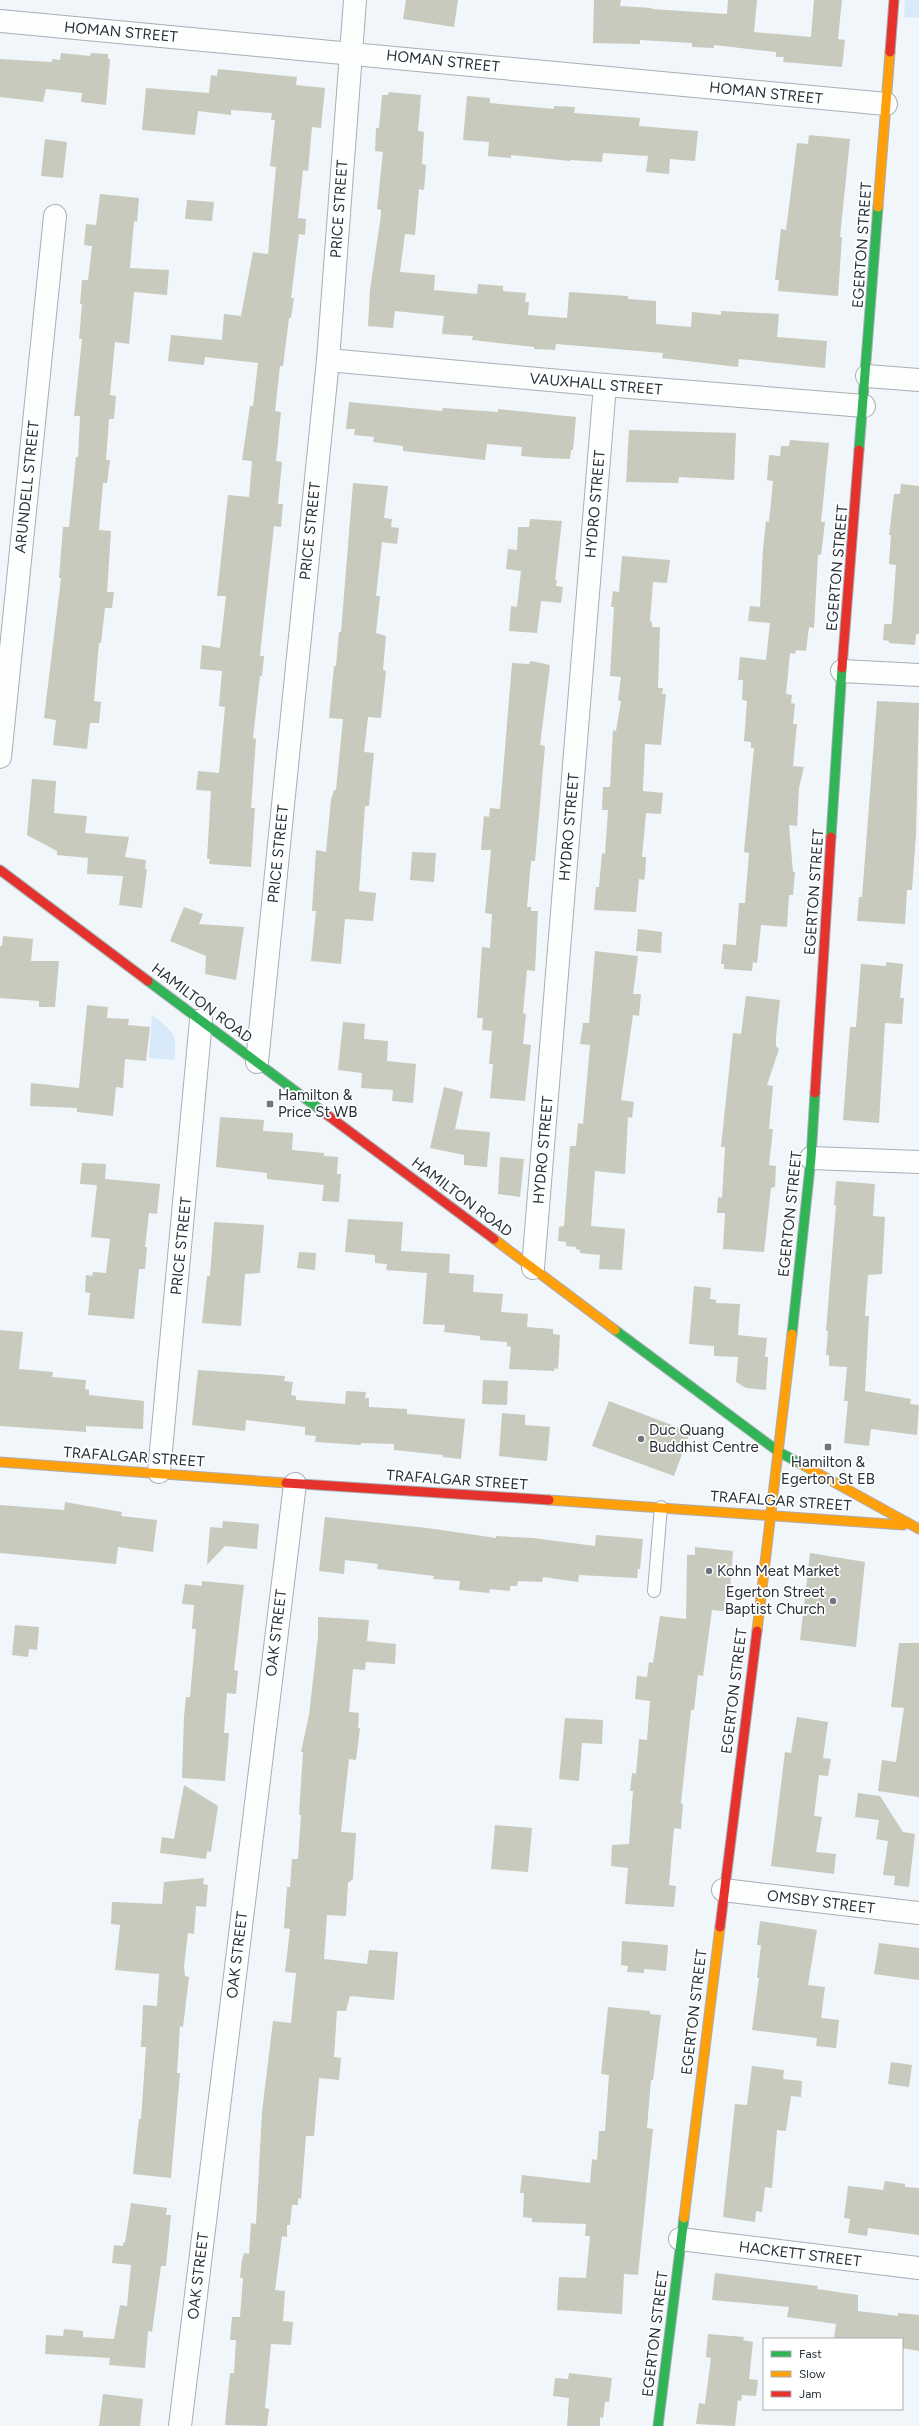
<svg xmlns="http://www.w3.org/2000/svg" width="919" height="2426" viewBox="0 0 919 2426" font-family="Figtree,sans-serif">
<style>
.green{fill:#d8eafa}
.building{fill:#c7cabd}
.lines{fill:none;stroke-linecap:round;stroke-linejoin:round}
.lane-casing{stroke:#a8aeb4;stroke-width:14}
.street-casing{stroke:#a8aeb4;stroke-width:24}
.fast-casing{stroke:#a8aeb4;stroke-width:11}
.slow-casing{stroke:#a8aeb4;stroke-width:11}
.jam-casing{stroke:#a8aeb4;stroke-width:11}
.lane{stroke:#fdfefe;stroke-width:12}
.street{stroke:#fdfefe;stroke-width:22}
.fast{stroke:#30b455;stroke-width:9}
.slow{stroke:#ff9f0a;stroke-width:9}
.jam{stroke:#e5322d;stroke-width:9}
.poi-dot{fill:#6e767d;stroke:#fff;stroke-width:1.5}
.labels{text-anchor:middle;stroke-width:3.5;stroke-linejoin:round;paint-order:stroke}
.street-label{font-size:15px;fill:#283139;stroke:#fff}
.poi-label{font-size:15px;fill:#283139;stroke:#fff;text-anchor:start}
</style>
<rect width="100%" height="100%" fill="#f1f6fb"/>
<g class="green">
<polygon points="905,0 919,0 919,18 904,17"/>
<path d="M152,1015C173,1032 178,1032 174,1060L149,1058Z"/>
</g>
<g class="building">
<polygon points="406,0 458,0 454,27 403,19"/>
<polygon points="594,0 621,0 620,6 652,8 652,9 727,14 728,0 757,0 754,32 811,37 814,0 842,0 838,39 845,40 842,67 783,62 784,57 776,57 776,52 714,45 714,48 692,47 692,43 640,40 640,44 593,43"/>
<polygon points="61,53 90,56 91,53 108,54 108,59 110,59 106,105 81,102 82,93 46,89 43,102 0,97 0,59 52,62 52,59 60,60"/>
<polygon points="218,69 297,77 296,85 325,88 321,128 312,127 308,171 303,170 298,218 306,219 305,235 299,234 291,298 294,298 291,318 289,318 283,366 280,366 275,411 281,412 276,461 282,462 278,504 283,504 281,527 274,526 261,645 260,656 264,656 262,676 260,676 253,738 256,739 251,808 255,808 251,867 209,864 210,859 207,859 211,791 196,790 198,771 219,773 225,707 219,706 222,671 200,669 202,645 220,648 226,596 217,596 228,495 249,497 252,461 242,460 250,406 253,406 258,363 205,357 204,365 168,361 171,335 222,340 224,314 241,316 253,252 268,254 276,167 270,166 275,120 271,120 272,113 231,110 231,115 198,111 195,135 142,130 146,88 209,93 211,75 217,76"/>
<polygon points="389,92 421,95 418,131 424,132 422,164 426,165 424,190 419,189 415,235 405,234 400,272 435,275 434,290 477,294 478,284 503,286 503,291 526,293 525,302 529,302 528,315 567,318 569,292 628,296 628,299 656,301 656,324 691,327 692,312 721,315 721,311 779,314 777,337 827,341 825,368 739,359 738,367 662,358 663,353 556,344 555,350 534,349 534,347 472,340 473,336 442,334 444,316 395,311 393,328 368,326 370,290 381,215 381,210 377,209 383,152 375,151 376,128 379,128 382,95 388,95"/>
<polygon points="467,96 490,98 490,103 554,109 554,106 575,107 574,113 640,118 639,126 698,131 695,161 670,159 669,174 646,172 648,156 603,153 602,162 570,160 570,161 511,155 511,158 488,156 489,142 463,140"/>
<polygon points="809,135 850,139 840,237 842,237 838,296 778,291 779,280 775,280 781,229 786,230 797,143 808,144"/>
<polygon points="45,139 67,142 63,178 41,176"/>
<polygon points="100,194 139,198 137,222 134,221 130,268 169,270 167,295 134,292 129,344 115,342 110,395 116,396 114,419 109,419 106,460 110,460 107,483 103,483 99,530 111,531 107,592 114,592 112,608 105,608 101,643 99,643 94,701 101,702 99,723 90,723 87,749 53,745 56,720 44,718 61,578 59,578 63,527 69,527 76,457 78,457 80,416 74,416 82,339 79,339 82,304 80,304 82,280 88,280 92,246 84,245 86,224 96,225"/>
<polygon points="187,200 214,202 212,221 185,219"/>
<polygon points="349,402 442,411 443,408 498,412 498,409 576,417 573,450 571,450 570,459 545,458 521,456 522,447 487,444 485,460 403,451 403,446 373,442 374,437 354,435 355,429 346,429"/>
<polygon points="629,430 736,433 734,480 679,477 678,483 626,482"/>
<polygon points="790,440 829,443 821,522 825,522 821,555 818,555 814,628 809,627 806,651 796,650 795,654 790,653 786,694 792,695 791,703 795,704 793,724 797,724 793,766 804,767 799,788 797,826 789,825 793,872 795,872 793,895 789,895 787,927 761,925 757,963 753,962 752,971 724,969 724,964 721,964 723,944 736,945 739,903 745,903 749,853 744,852 754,748 751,748 751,742 744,741 747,701 742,700 743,680 738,680 740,657 766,660 770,623 748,621 750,606 760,607 763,549 766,521 769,522 773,481 767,480 769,455 780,456 781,446 789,446"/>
<polygon points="353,483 388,486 384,518 392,519 391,527 399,528 397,544 382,542 376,596 380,596 376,633 386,636 383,670 386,671 381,718 368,717 364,752 374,753 369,806 365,806 359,891 376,893 373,921 345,919 341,964 311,961 316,911 312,911 316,850 326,852 331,800 334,790 336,790 343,719 329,718 334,666 336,666 339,632 341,632"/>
<polygon points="901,484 919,486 919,634 916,634 915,645 889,643 889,641 883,640 884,624 891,624 892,622 896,565 889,564 891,535 889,535 894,494 900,494"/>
<polygon points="530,519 562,521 555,580 557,580 556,586 563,587 561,603 541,601 537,633 509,631 511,606 517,607 521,571 506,569 508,549 517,550 518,527 529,527"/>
<polygon points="622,556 670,560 667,583 653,582 650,621 652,622 652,627 660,627 658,688 663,688 662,694 666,694 661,745 645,744 643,789 643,791 663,793 661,814 646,813 642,857 646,857 645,875 644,880 639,879 636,912 594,910 596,887 599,887 602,853 605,854 608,810 602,810 603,787 610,787 613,730 616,731 621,701 618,700 621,677 610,676 614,607 611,607 613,591 619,592"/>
<polygon points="531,661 550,665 540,745 545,746 535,861 531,861 527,907 531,907 531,911 538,911 535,971 527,970 523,1013 526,1014 523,1044 531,1045 525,1101 490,1098 493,1064 489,1064 492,1031 482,1030 483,1018 477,1018 482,947 490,948 492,914 485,913 491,850 481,850 484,816 489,817 490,808 500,809 512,663 529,664"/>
<polygon points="877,701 919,703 916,835 912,890 907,890 905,924 857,921 859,897 862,897"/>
<polygon points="32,779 56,781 54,813 87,816 85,833 129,837 125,857 146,860 145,869 147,869 142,908 119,905 123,876 87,874 88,858 57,855 57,851 27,835"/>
<polygon points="412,852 436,853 434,882 410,880"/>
<polygon points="184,907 203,914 199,924 244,927 236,980 205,974 206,956 170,941"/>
<polygon points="638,929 662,932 661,953 636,951"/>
<polygon points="3,936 33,939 31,961 59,961 55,1007 39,1007 39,1001 0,998 0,946 2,946"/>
<polygon points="595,951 638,956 633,994 641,994 639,1016 633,1015 621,1100 634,1102 632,1118 628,1117 625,1174 595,1171 591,1226 625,1229 622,1270 599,1269 600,1255 580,1253 580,1250 576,1249 576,1247 566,1246 566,1242 558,1241 559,1227 564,1226 570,1146 576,1146 578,1123 583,1124 590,1045 580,1044 583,1023 589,1023"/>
<polygon points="886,962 903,964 900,998 904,998 902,1024 885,1023 879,1123 843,1120 850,1027 856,1027 861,964 886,966"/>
<polygon points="746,996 780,1000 776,1037 776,1046 779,1049 767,1085 773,1086 769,1129 773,1129 769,1165 776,1166 775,1187 771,1188 764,1252 723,1249 725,1213 717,1213 718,1197 722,1198 725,1147 721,1147 733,1033 741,1034"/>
<polygon points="87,1005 108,1007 107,1018 129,1019 128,1025 150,1027 146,1061 125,1059 123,1088 116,1087 113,1116 77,1112 77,1108 30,1106 31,1083 79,1088"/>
<polygon points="343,1022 365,1024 364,1039 388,1041 387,1061 416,1064 413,1103 392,1101 393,1090 361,1088 362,1073 338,1070"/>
<polygon points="444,1087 463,1092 455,1129 490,1132 487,1167 464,1165 464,1155 430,1148"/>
<polygon points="220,1117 264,1120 263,1131 293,1133 292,1150 324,1153 324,1156 338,1157 337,1174 341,1174 339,1202 322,1201 324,1185 267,1179 267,1173 216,1167"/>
<polygon points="500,1157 524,1159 520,1197 498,1194"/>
<polygon points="82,1163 106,1164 105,1179 160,1184 157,1214 149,1213 145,1247 147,1247 145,1269 139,1269 134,1319 88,1315 90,1293 85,1292 86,1275 92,1276 93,1272 106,1273 110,1239 91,1237 97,1185 80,1184"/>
<polygon points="836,1181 875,1184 873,1216 885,1217 882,1274 868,1275 865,1316 869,1316 865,1391 911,1399 910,1404 919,1405 917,1435 871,1429 869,1446 844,1443 848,1401 844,1401 847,1367 829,1366 829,1355 826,1355 828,1331 826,1331 836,1205 834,1205"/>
<polygon points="348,1219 403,1222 401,1251 450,1254 449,1273 474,1275 473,1292 503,1294 501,1312 528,1314 527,1327 553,1329 553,1334 560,1335 558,1369 555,1368 554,1371 509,1369 511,1347 507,1346 507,1342 480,1340 480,1336 444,1332 445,1325 423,1324 427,1273 386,1270 387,1264 375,1263 375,1255 345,1252"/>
<polygon points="214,1222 264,1225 260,1273 245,1274 241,1326 202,1323 207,1276 210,1276"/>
<polygon points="299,1252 316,1253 315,1270 297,1268"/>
<polygon points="694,1286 711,1288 710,1299 716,1300 716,1303 740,1304 738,1335 767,1338 765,1357 768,1357 766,1390 746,1388 736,1382 738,1357 714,1356 714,1346 689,1344"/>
<polygon points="0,1330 23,1332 19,1369 53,1372 52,1377 86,1380 85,1389 89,1390 89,1395 144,1401 143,1429 86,1426 86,1432 0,1426"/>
<polygon points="198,1370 285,1376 284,1381 293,1382 291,1395 296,1396 296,1400 345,1404 346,1391 366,1392 365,1398 369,1398 369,1407 407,1409 407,1414 465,1419 461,1459 443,1457 443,1455 394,1450 394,1444 361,1443 361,1445 315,1442 316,1436 305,1435 305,1427 246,1420 245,1431 192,1425"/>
<polygon points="483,1380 508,1381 507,1405 482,1404"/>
<polygon points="609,1401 690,1432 674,1476 592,1446"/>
<polygon points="502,1413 525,1415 525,1425 550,1427 547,1461 499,1456"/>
<polygon points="65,1502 122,1512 121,1516 157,1520 153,1552 118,1547 116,1564 0,1553 0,1505 64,1510"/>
<polygon points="325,1517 427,1528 496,1538 496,1536 533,1538 595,1546 596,1535 643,1539 640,1569 638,1569 637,1578 579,1575 578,1582 543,1577 542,1582 518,1581 517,1586 510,1586 510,1591 490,1589 489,1593 459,1590 460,1581 433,1579 434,1576 377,1569 378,1564 345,1560 344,1574 319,1571"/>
<polygon points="223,1521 259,1524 257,1549 225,1546 207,1565 210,1527 222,1528"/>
<polygon points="695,1547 733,1551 730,1589 726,1588 724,1611 712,1610 703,1676 698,1675 694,1710 691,1710 681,1803 683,1804 681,1829 674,1828 669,1885 676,1886 674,1907 625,1904 628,1868 611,1866 612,1845 629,1844 633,1791 630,1791 632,1773 636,1774 639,1739 647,1740 650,1701 635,1699 637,1676 647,1677 649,1662 653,1663 660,1616 686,1619 687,1555 695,1555"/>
<polygon points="810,1553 865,1562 856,1647 800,1640"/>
<polygon points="202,1581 244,1585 234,1670 238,1671 236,1694 227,1693 224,1733 229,1733 225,1781 182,1778 184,1716 186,1697 190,1697 196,1629 192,1629 194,1605 182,1604 185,1584 202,1586"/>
<polygon points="318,1617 369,1620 367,1641 396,1644 395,1664 366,1662 365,1670 353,1669 349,1712 359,1713 358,1728 360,1728 356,1760 349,1759 341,1832 356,1833 353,1879 348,1883 346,1916 327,1915 324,1959 367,1964 369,1950 398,1952 394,2000 350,1996 346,2011 337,2011 334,2057 341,2058 339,2080 319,2078 314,2136 306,2136 301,2199 298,2198 298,2205 292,2205 290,2225 287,2225 287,2237 282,2236 275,2290 285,2291 283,2321 293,2322 291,2345 271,2344 265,2408 269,2409 267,2426 225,2425 230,2373 234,2373 236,2340 230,2340 232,2317 240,2317 243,2278 240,2278 242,2260 244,2253 249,2254 251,2223 256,2224 262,2112 273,2021 291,2023 296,1973 285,1972 290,1929 284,1928 287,1887 290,1887 292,1859 298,1859 301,1815 299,1815 303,1752 301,1752 309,1715 318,1636"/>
<polygon points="15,1625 39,1627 37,1650 29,1649 28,1657 12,1655"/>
<polygon points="899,1643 919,1643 919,1797 878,1791 882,1760 896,1762 904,1708 891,1707"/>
<polygon points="797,1717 828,1722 823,1758 831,1759 828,1776 819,1775 814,1816 822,1817 816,1852 836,1854 834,1874 771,1866 785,1752 791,1753"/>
<polygon points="565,1718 603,1720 602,1744 582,1743 579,1781 559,1779"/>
<polygon points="184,1785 218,1806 211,1852 207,1851 206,1859 160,1853 162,1837 174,1839"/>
<polygon points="858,1793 880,1796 903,1832 915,1834 909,1887 894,1885 895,1876 883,1875 888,1841 876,1839 879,1820 855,1817"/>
<polygon points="495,1825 532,1828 528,1872 491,1869"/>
<polygon points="204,1878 203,1884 208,1885 206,1907 196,1906 194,1934 188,1933 184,1966 185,1976 189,1977 183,2027 180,2026 177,2073 180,2073 171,2178 133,2174 139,2119 141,2119 146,2047 141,2047 143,2005 157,2006 159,1974 115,1970 120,1925 111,1924 112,1902 162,1904 164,1882"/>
<polygon points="760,1921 817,1930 808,1985 825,1987 821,2018 839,2020 836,2048 816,2046 817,2038 752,2030 759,1978 757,1978 761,1945 757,1945"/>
<polygon points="622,1941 668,1945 666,1971 644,1969 644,1973 627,1972 628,1966 621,1965"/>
<polygon points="879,1943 919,1948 919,1980 874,1974"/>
<polygon points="608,2007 650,2011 650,2014 661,2015 653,2080 651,2080 647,2128 653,2129 638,2275 624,2274 622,2314 557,2310 559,2277 586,2278 590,2236 585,2236 586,2224 532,2222 532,2218 523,2217 524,2193 520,2193 522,2175 590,2183 592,2159 597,2160 599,2131 605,2131 609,2075 601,2074"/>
<polygon points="891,2062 912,2065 909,2087 888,2084"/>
<polygon points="752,2066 784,2070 783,2079 802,2081 801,2097 791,2096 786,2131 777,2130 772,2188 765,2187 762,2212 756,2211 755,2222 723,2217 735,2104 747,2105"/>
<polygon points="885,2181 905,2184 905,2187 919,2188 919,2235 868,2228 867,2236 848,2233 850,2219 844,2218 848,2186 883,2190"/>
<polygon points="131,2203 167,2208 166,2215 171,2215 166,2266 161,2266 152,2332 148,2331 145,2368 109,2365 110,2358 45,2354 46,2335 63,2336 64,2329 83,2331 83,2337 114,2339 120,2305 127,2306 131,2265 112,2263 114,2245 123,2246 123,2243 125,2243"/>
<polygon points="715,2273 818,2286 817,2289 858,2295 858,2311 898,2316 898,2313 919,2315 919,2351 902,2348 902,2339 834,2339 836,2324 787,2317 789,2307 712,2300"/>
<polygon points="708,2334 744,2337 743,2340 753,2342 749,2379 758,2380 756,2396 742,2395 741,2401 738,2400 735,2426 696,2424 699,2403 705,2404 711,2358 706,2357"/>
<polygon points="569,2373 612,2378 609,2402 605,2402 603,2418 600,2417 600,2426 567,2426 569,2398 553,2396 555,2378 568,2379"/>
<polygon points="103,2394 143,2399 140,2426 99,2426"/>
</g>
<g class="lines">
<g class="lane-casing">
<polyline id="lane" points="654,1591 661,1507"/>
</g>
<g class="street-casing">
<g id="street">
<polyline points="0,21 886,104"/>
<polyline points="328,360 605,385 864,406"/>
<polyline points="867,376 919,380"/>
<polyline points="842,671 919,675"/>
<polyline points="0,757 55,216"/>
<polyline points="257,1062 328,360 355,0"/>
<polyline points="811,1158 919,1162"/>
<polyline points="533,1268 605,385"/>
<polyline points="159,1472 201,1020"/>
<polyline points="723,1890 919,1913"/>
<polyline points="680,2239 919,2268"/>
<polyline points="180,2426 295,1484"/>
</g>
</g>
<g class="fast-casing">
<g id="fast">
<polyline points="859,450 878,207"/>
<polyline points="831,837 842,668"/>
<polyline points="148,981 326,1114"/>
<polyline points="615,1330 779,1452 801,1464"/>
<polyline points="792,1334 811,1158 815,1093"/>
<polyline points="658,2426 684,2218"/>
</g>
</g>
<g class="slow-casing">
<g id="slow">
<polyline points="878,207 890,52"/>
<polyline points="494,1239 615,1330"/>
<polyline points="0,1462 286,1483"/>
<polyline points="801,1464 919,1529"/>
<polyline points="549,1500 903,1525"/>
<polyline points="757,1631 792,1334"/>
<polyline points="684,2218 720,1927"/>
</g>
</g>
<g class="jam-casing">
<g id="jam">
<polyline points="890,52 894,0"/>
<polyline points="842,668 859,450"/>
<polyline points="0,870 148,981"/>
<polyline points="815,1093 831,837"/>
<polyline points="326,1114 494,1239"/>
<polyline points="286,1483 549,1500"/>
<polyline points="720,1927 757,1631"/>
</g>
</g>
<use href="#lane" class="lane"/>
<use href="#street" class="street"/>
<use href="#fast" class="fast"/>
<use href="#slow" class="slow"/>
<use href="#jam" class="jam"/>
</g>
<g class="poi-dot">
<rect x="266" y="1100" width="8" height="8" rx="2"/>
<circle cx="641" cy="1439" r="4"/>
<rect x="824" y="1443" width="8" height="8" rx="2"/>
<circle cx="709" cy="1571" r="4"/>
<circle cx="833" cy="1601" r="4"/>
</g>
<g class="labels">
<g class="street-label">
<text transform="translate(121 32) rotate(5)" y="5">HOMAN STREET</text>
<text transform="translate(443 61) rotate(6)" y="5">HOMAN STREET</text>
<text transform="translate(766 93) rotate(6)" y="5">HOMAN STREET</text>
<text transform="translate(339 209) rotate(-86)" y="5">PRICE STREET</text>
<text transform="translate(862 245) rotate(-86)" y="5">EGERTON STREET</text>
<text transform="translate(596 384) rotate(5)" y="5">VAUXHALL STREET</text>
<text transform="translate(27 487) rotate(-84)" y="5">ARUNDELL STREET</text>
<text transform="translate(595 504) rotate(-85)" y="5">HYDRO STREET</text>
<text transform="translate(310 531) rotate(-84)" y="5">PRICE STREET</text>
<text transform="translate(837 568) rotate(-85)" y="5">EGERTON STREET</text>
<text transform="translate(569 827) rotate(-85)" y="5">HYDRO STREET</text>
<text transform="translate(278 854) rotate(-84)" y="5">PRICE STREET</text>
<text transform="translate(814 892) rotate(-86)" y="5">EGERTON STREET</text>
<text transform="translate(202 1003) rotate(37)" y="5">HAMILTON ROAD</text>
<text transform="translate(543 1150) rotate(-85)" y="5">HYDRO STREET</text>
<text transform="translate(462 1197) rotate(37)" y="5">HAMILTON ROAD</text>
<text transform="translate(790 1214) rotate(-84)" y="5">EGERTON STREET</text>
<text transform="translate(181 1246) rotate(-84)" y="5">PRICE STREET</text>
<text transform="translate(134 1457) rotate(4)" y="5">TRAFALGAR STREET</text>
<text transform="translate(457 1480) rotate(4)" y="5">TRAFALGAR STREET</text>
<text transform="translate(781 1501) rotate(4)" y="5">TRAFALGAR STREET</text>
<text transform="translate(276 1633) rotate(-83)" y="5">OAK STREET</text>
<text transform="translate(734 1691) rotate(-83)" y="5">EGERTON STREET</text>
<text transform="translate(821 1902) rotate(7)" y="5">OMSBY STREET</text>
<text transform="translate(237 1955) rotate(-83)" y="5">OAK STREET</text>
<text transform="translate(694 2012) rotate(-83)" y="5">EGERTON STREET</text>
<text transform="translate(800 2254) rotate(7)" y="5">HACKETT STREET</text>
<text transform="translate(198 2276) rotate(-83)" y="5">OAK STREET</text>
<text transform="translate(655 2334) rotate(-83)" y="5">EGERTON STREET</text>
</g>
<g class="poi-label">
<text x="278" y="1100">Hamilton &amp;<tspan x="278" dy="17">Price St WB</tspan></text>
<text x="649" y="1435">Duc Quang<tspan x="649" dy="17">Buddhist Centre</tspan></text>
<text x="828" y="1467" text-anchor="middle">Hamilton &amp;<tspan x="828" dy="17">Egerton St EB</tspan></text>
<text x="717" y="1576">Kohn Meat Market</text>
<text x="825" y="1597" text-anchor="end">Egerton Street<tspan x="825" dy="17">Baptist Church</tspan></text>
</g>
</g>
<rect x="763" y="2338" width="140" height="72" fill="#ffffff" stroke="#a9adb0"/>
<rect x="771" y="2351" width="20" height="6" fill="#30b455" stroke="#a9adb0"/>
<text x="799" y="2358" font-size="12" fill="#283139">Fast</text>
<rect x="771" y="2371" width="20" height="6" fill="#ff9f0a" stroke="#a9adb0"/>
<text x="799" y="2378" font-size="12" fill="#283139">Slow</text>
<rect x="771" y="2391" width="20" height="6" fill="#e5322d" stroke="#a9adb0"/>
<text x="799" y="2398" font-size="12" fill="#283139">Jam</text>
</svg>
